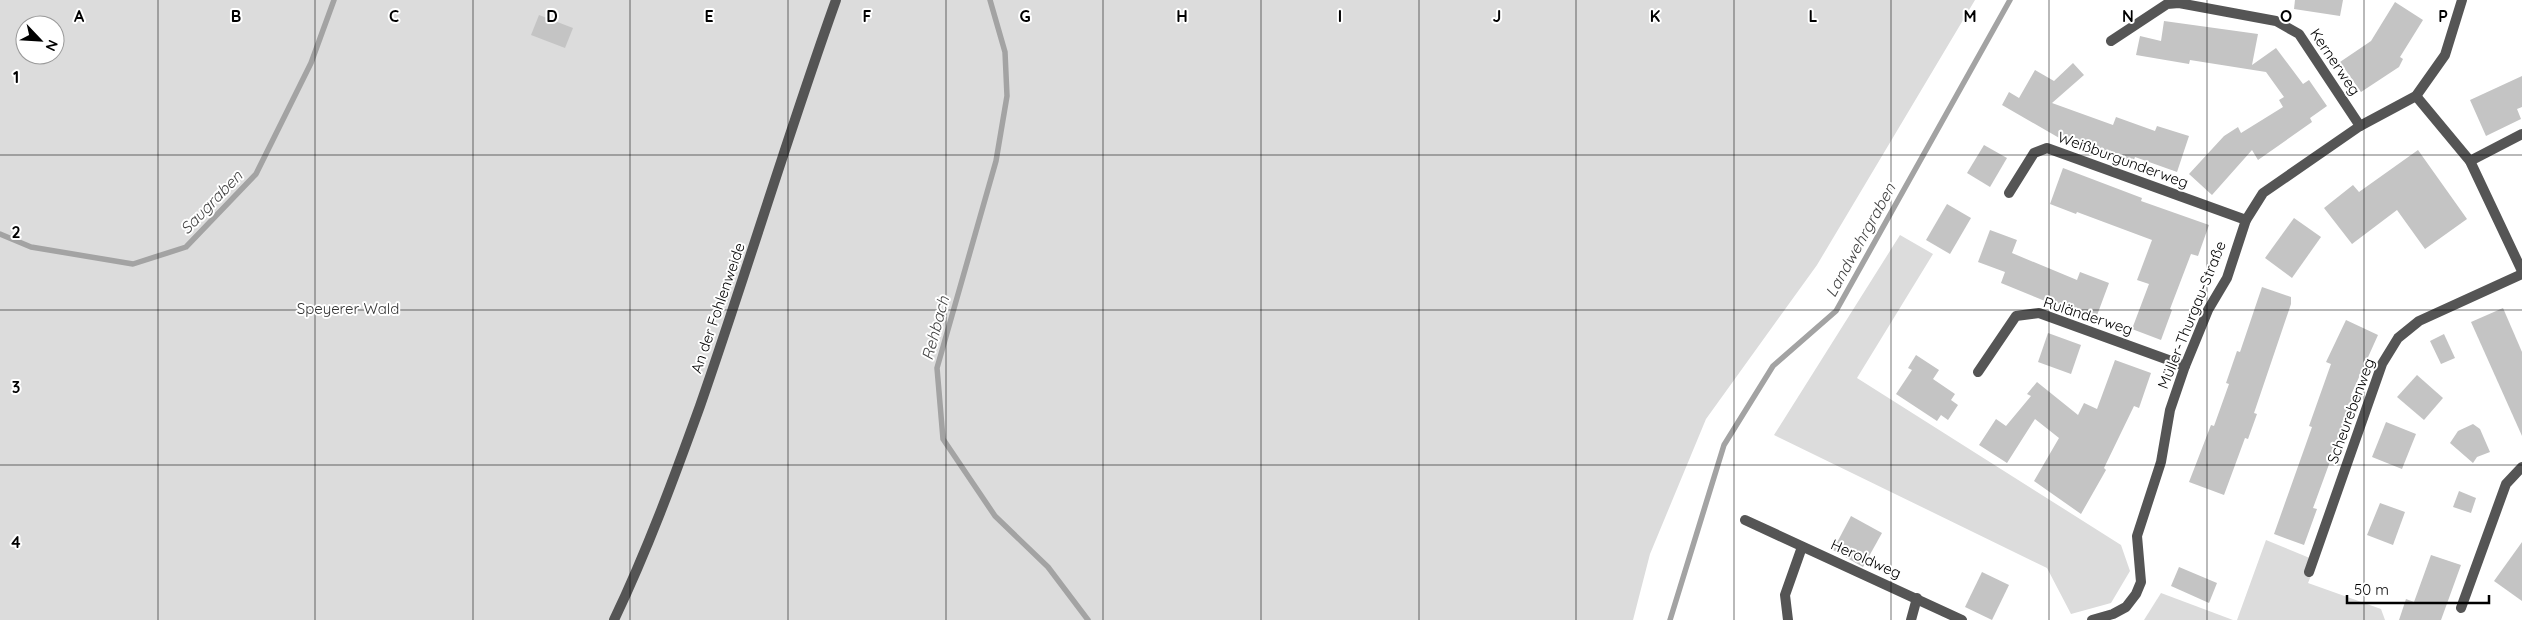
<svg xmlns="http://www.w3.org/2000/svg" width="2522" height="620" viewBox="0 0 2522 620" font-family="Quicksand,sans-serif">
<style>
.green{fill:#dcdcdc;fill-rule:evenodd}
.lines{fill:none;stroke-linecap:round;stroke-linejoin:round}
.stream{stroke:#a3a3a3;stroke-width:5.5}
.building{fill:#c4c4c4}
.minor{stroke:#555;stroke-width:10}
.grid{fill:none;stroke:#000;stroke-width:1;stroke-opacity:0.55}
.labels{text-anchor:middle;stroke-width:4;stroke-linejoin:round;paint-order:stroke}
.street-label{font-size:15px;fill:#000;stroke:#fff}
.park-label{font-size:15px;fill:#333;stroke:#fff}
.water-label{font-size:16px;font-style:italic;fill:#444;stroke:#fff}
.grid-label{font-size:16px;text-anchor:middle;font-weight:bold;fill:#000;stroke:#fff;stroke-width:4;stroke-linejoin:round;paint-order:stroke}
</style>
<rect width="100%" height="100%" fill="#fff"/>
<g class="green">
<path d="M0,0H1975L1817,265L1706,419L1650,554L1633,620H0ZM25,25H55V55H25Z"/>
<polygon points="1900,235 1933,254 1857,378 2121,545 2130,571 2111,603 2071,614 2047,568 1774,435"/>
<polygon points="2266,540 2317,561 2308,583 2381,609 2385,620 2237,620"/>
<polygon points="2161,593 2233,620 2144,620"/>
</g>
<g class="lines">
<g class="stream">
<polyline points="990,0 1005,52 1007,96 996,161 937,368 943,439 995,516 1048,567 1088,620"/>
<polyline points="0,234 31,247 133,264 186,247 256,174 311,63 334,0"/>
<polyline points="1670,620 1724,445 1773,366 1836,311 2010,0"/>
</g>
</g>
<g class="building">
<polygon points="2295,0 2343,0 2340,16 2294,9"/>
<polygon points="2395,2 2423,20 2400,57 2403,59 2399,67 2361,92 2340,62 2371,41"/>
<polygon points="539,15 573,28 565,48 531,35"/>
<polygon points="2164,21 2258,34 2252,65 2276,48 2303,84 2309,80 2327,106 2310,118 2312,122 2258,160 2252,150 2212,195 2189,174 2224,136 2238,127 2241,133 2283,107 2279,100 2284,97 2266,72 2190,60 2189,64 2136,55 2140,36 2161,41"/>
<polygon points="2073,63 2084,75 2052,103 2113,125 2116,117 2155,131 2157,126 2189,136 2177,172 2135,157 2133,163 2061,139 2002,105 2009,92 2019,98 2035,70 2054,81"/>
<polygon points="2522,76 2522,107 2517,109 2521,119 2486,136 2470,100"/>
<polygon points="1984,145 2007,158 1990,187 1967,173"/>
<polygon points="2418,150 2467,219 2425,249 2397,210 2352,244 2324,208 2353,185 2359,192"/>
<polygon points="2063,168 2142,198 2141,201 2209,225 2198,256 2191,254 2170,309 2172,310 2161,340 2132,329 2149,284 2137,280 2152,240 2077,212 2076,214 2050,204"/>
<polygon points="1947,204 1971,218 1950,254 1926,240"/>
<polygon points="2294,218 2321,237 2292,278 2265,258"/>
<polygon points="1990,230 2017,240 2012,253 2077,280 2080,272 2109,283 2096,318 2046,299 2045,301 2001,283 2005,272 1978,262"/>
<polygon points="2262,287 2291,297 2291,304 2254,413 2257,414 2248,439 2245,438 2224,495 2189,482 2211,425 2214,426 2229,384 2226,383 2237,351 2240,352"/>
<polygon points="2503,308 2522,352 2522,436 2471,322"/>
<polygon points="2346,320 2378,335 2351,395 2354,396 2313,508 2317,509 2304,545 2274,534 2312,427 2309,426 2331,364 2326,362"/>
<polygon points="2048,333 2081,345 2071,374 2038,362"/>
<polygon points="2444,334 2455,358 2441,364 2430,341"/>
<polygon points="1916,355 1939,370 1933,379 1955,394 1951,400 1958,405 1948,420 1941,415 1937,421 1896,394 1912,370 1908,368"/>
<polygon points="2115,360 2151,373 2139,408 2134,406 2104,468 2106,470 2081,514 2034,481 2059,438 2035,419 2007,463 1979,445 1996,419 2006,426 2031,396 2027,394 2037,382 2078,415 2084,403 2097,409"/>
<polygon points="2417,375 2443,398 2424,420 2397,397"/>
<polygon points="2386,422 2416,434 2402,469 2372,457"/>
<polygon points="2473,424 2480,429 2490,452 2477,457 2473,463 2450,443 2458,431"/>
<polygon points="2459,491 2476,498 2471,513 2453,507"/>
<polygon points="2380,503 2405,512 2393,545 2367,535"/>
<polygon points="1851,516 1882,533 1863,567 1833,550"/>
<polygon points="2522,542 2522,601 2494,581"/>
<polygon points="2431,555 2461,565 2441,620 2399,620 2406,599 2414,602"/>
<polygon points="2179,567 2217,583 2209,603 2171,586"/>
<polygon points="1982,572 2009,585 1992,620 1965,607"/>
</g>
<g class="lines">
<g class="minor">
<polyline points="2111,41 2167,4 2179,3 2276,21 2299,34 2360,126"/>
<polyline points="2416,96 2470,161 2522,271"/>
<polyline points="2470,161 2522,134"/>
<polyline points="2009,193 2034,153 2047,148 2246,220"/>
<polyline points="1978,372 2016,316 2039,313 2185,366"/>
<polyline points="1745,520 1962,620"/>
<polyline points="2309,572 2382,364 2398,338 2419,321 2522,274"/>
<polyline points="2461,608 2506,484 2522,467"/>
<path d="M614,620C647,551 674,478 700,406C747,271 788,134 836,0"/>
<polyline points="1788,620 1785,595 1802,547"/>
<polyline points="1911,620 1917,598"/>
<polyline points="2092,620 2113,614 2126,607 2136,594 2141,582 2137,536 2161,462 2170,410 2185,366 2208,310 2227,278 2246,220 2263,193 2360,126 2416,96 2445,55 2462,0"/>
</g>
</g>
<path class="grid" d="M158,0V620M315,0V620M473,0V620M630,0V620M788,0V620M946,0V620M1103,0V620M1261,0V620M1419,0V620M1576,0V620M1734,0V620M1891,0V620M2049,0V620M2207,0V620M2364,0V620M0,155H2522M0,310H2522M0,465H2522"/>
<g class="labels">
<g class="street-label">
<text transform="translate(2335 62) rotate(56)" y="5">Kernerweg</text>
<text transform="translate(2123 160) rotate(20)" y="5">Weißburgunderweg</text>
<text transform="translate(718 308) rotate(-71)" y="5">An der Fohlenweide</text>
<text transform="translate(2192 315) rotate(-68)" y="5">Müller-Thurgau-Straße</text>
<text transform="translate(2088 316) rotate(18)" y="5">Ruländerweg</text>
<text transform="translate(2351 411) rotate(-70)" y="5">Scheurebenweg</text>
<text transform="translate(1866 559) rotate(24)" y="5">Heroldweg</text>
</g>
<g class="park-label">
<text x="348" y="314">Speyerer Wald</text>
</g>
<g class="water-label">
<text transform="translate(211 202) rotate(-46)" y="6">Saugraben</text>
<text transform="translate(1860 240) rotate(-61)" y="6">Landwehrgraben</text>
<text transform="translate(935 328) rotate(-75)" y="6">Rehbach</text>
</g>
</g>
<g class="grid-label">
<text x="79" y="22">A</text>
<text x="236" y="22">B</text>
<text x="394" y="22">C</text>
<text x="552" y="22">D</text>
<text x="709" y="22">E</text>
<text x="867" y="22">F</text>
<text x="1025" y="22">G</text>
<text x="1182" y="22">H</text>
<text x="1340" y="22">I</text>
<text x="1497" y="22">J</text>
<text x="1655" y="22">K</text>
<text x="1813" y="22">L</text>
<text x="1970" y="22">M</text>
<text x="2128" y="22">N</text>
<text x="2286" y="22">O</text>
<text x="2443" y="22">P</text>
<text x="16" y="83">1</text>
<text x="16" y="238">2</text>
<text x="16" y="393">3</text>
<text x="16" y="548">4</text>
</g>
<g transform="translate(40 40) rotate(115)"><circle r="24" fill="#ffffff" stroke="#999999"/>
<path d="M0-4L9 19L0 12L-9 19Z" fill="#000000"/>
<text y="-8" font-size="14" font-weight="bold" text-anchor="middle" fill="#000000">N</text>
</g>
<path d="M2347 595v8h142v-8" fill="none" stroke="#000000" stroke-width="2.5"/>
<text x="2354" y="595" font-size="15" fill="#000000" stroke="#ffffff" stroke-width="4" paint-order="stroke">50 m</text>
</svg>
